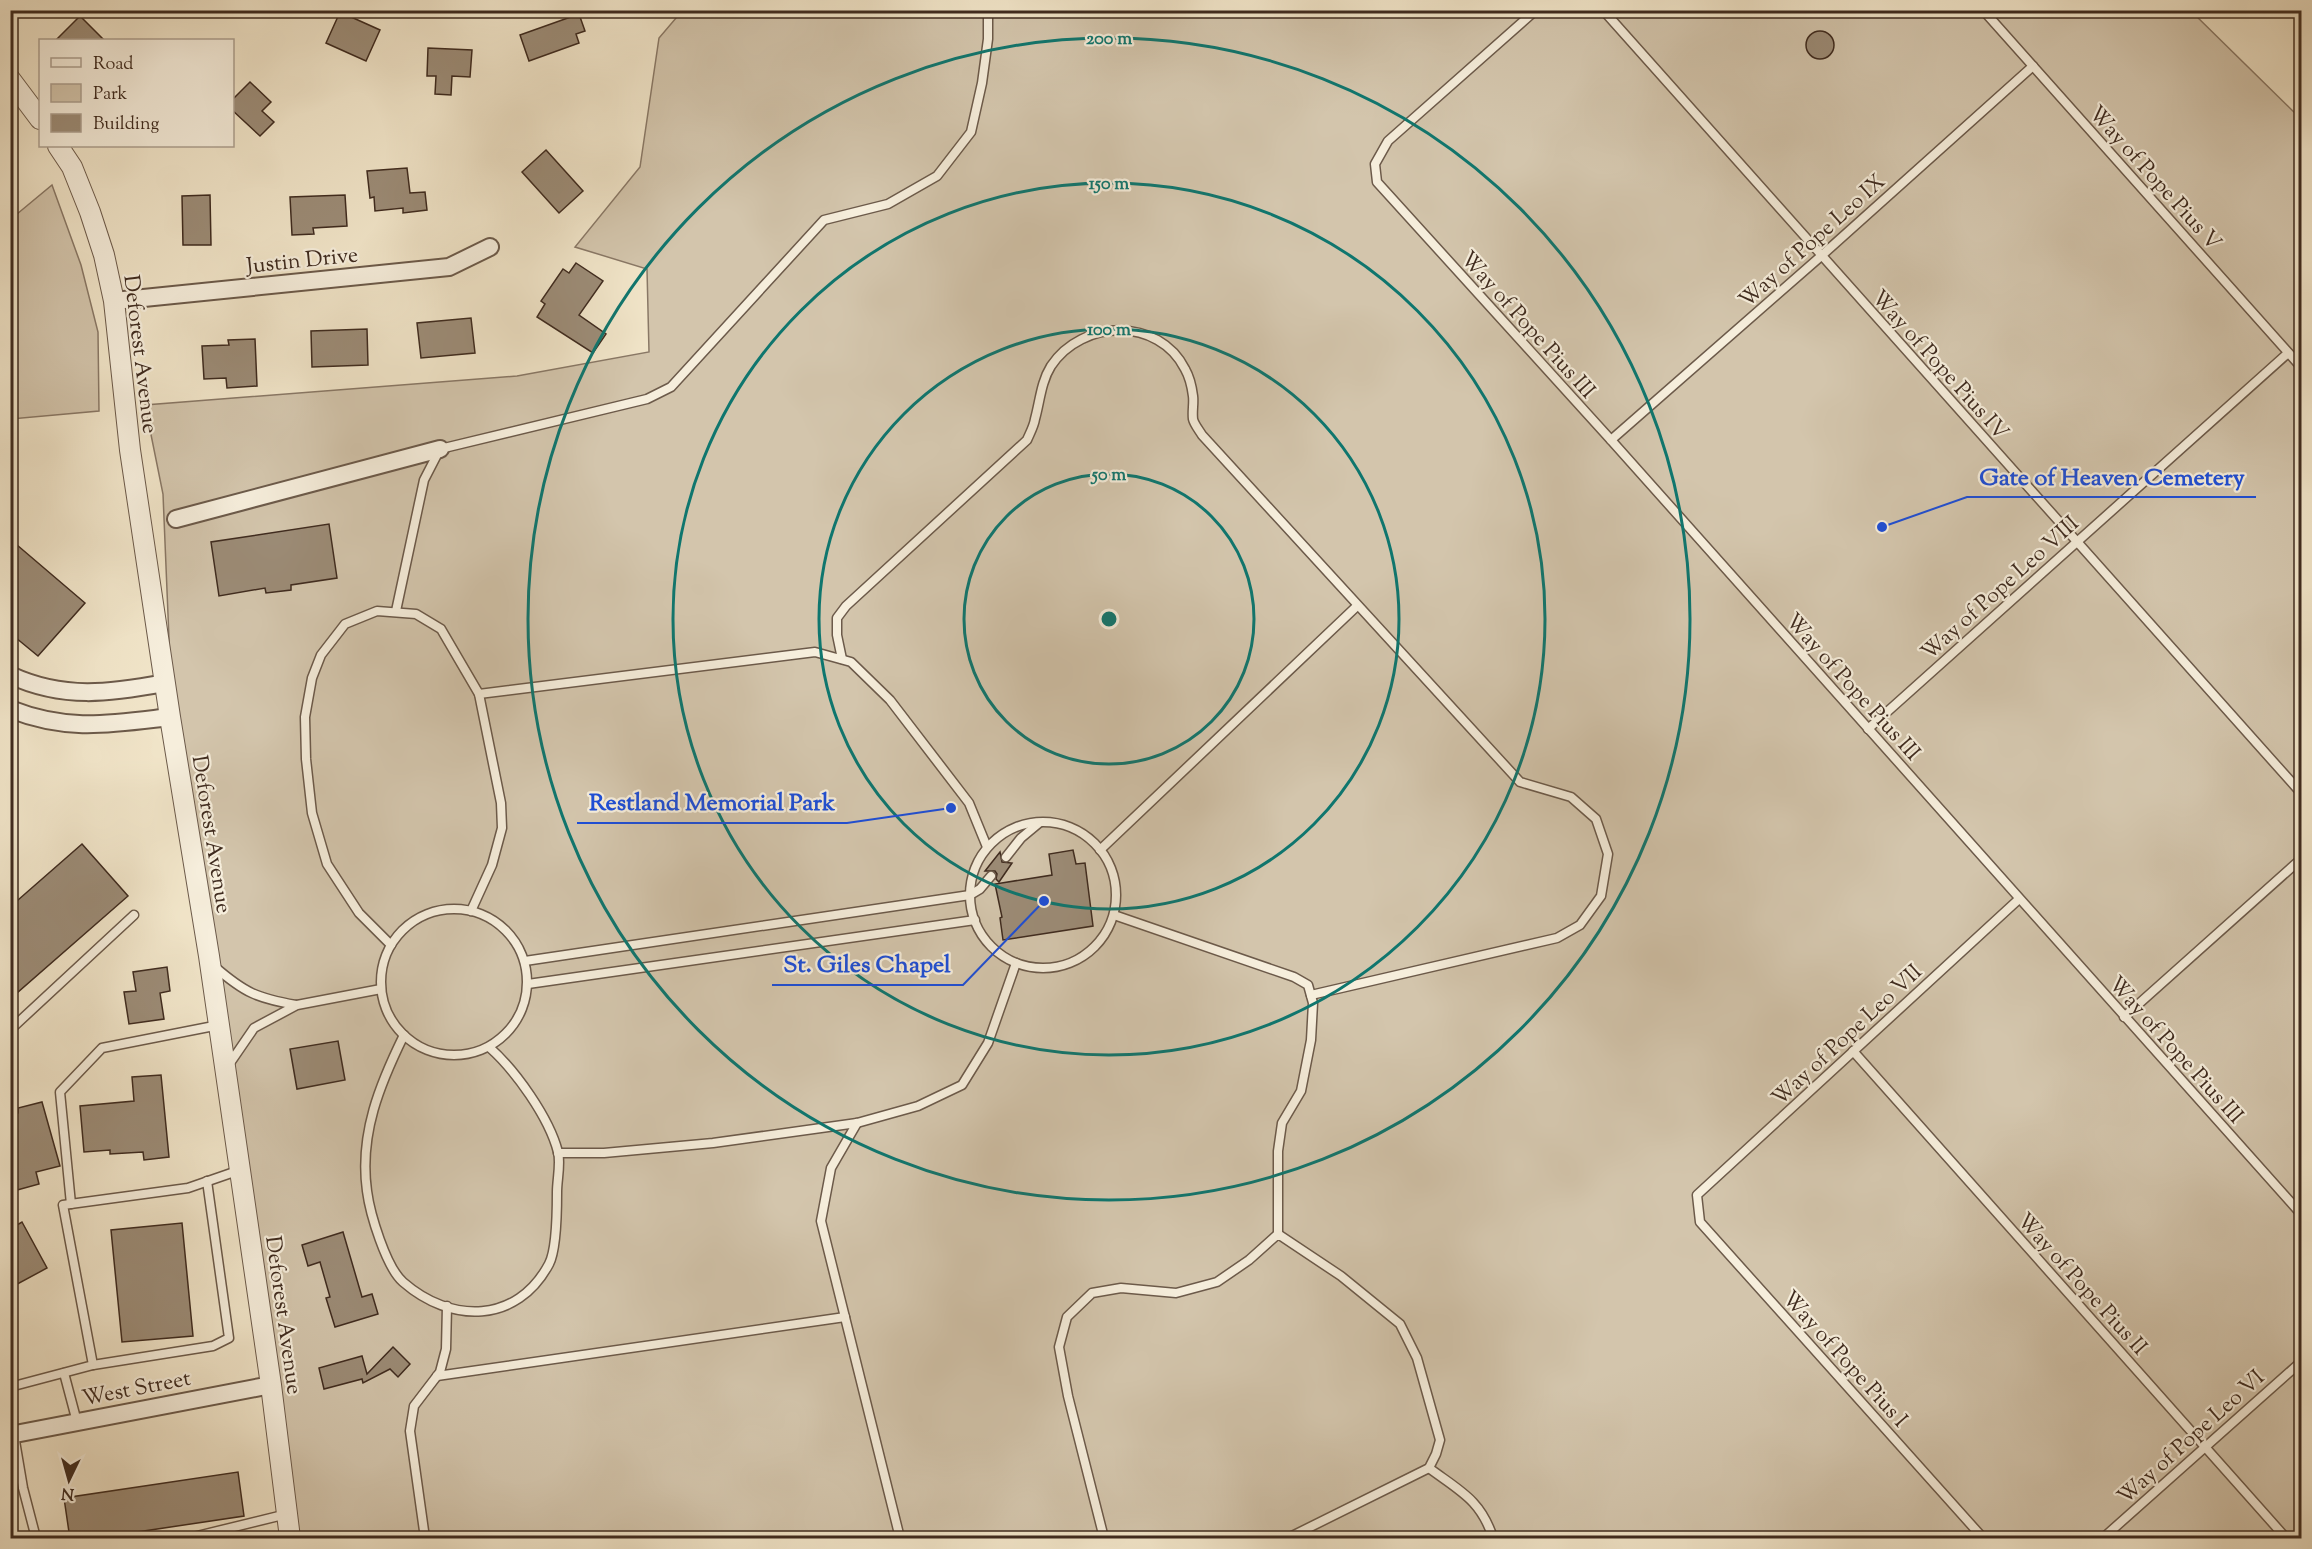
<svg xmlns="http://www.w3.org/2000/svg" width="2312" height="1549" viewBox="0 0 2312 1549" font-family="'Sorts Mill Goudy',serif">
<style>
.green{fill:#d3c5ac;stroke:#897866;stroke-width:1.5}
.building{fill:#9c8c77;stroke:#3f2b1f;stroke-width:1.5}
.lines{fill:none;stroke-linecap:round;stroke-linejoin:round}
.service-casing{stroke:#6c5a4a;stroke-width:11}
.minor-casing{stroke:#6c5a4a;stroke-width:20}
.tertiary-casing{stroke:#6c5a4a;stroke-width:22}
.service{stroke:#f6eedc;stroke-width:8}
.minor{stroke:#f6eedc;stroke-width:16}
.tertiary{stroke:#f6eedc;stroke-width:20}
.ring{fill:none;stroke:#0f766e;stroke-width:3}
.labels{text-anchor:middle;stroke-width:4.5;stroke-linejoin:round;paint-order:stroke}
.street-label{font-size:22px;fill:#3f2b1f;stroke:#f6eedc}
.centre{fill:#0f766e;stroke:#f6eedc;stroke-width:3}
.ring-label{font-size:18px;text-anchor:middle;font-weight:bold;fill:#0f766e;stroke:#f6eedc;stroke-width:4.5;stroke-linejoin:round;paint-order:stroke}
.leader{fill:none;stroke:#1d4ed8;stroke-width:2}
.callout-dot{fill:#1d4ed8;stroke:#f6eedc;stroke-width:2}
.callout-label{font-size:24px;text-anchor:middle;font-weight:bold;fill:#1d4ed8;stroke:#f6eedc;stroke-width:4.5;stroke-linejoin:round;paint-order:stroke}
</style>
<rect width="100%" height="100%" fill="#f1e5c9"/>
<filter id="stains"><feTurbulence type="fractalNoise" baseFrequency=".00333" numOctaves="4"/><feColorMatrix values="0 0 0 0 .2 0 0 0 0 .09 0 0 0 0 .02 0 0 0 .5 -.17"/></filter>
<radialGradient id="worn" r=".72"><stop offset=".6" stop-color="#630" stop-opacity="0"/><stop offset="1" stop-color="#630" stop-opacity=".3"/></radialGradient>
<g class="green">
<polygon points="682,11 2191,11 2301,119 2301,1538 288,1538 173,735 163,494 145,405 517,376 649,352 647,269 575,247 640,167 659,38"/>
<polygon points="52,185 81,265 98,332 99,411 11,419 11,219"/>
</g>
<g class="building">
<polygon points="340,12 380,30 366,61 326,43"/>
<polygon points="579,14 585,31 576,34 579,43 529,61 520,35"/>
<polygon points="80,16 104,40 56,40"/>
<circle cx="1820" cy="45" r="14"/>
<polygon points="428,48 472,50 470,77 452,76 451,95 435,94 436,76 427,76"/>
<polygon points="250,82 271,102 262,111 274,122 260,136 232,110 232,100"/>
<polygon points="546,150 583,191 559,213 522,172"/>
<polygon points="407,168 410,193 425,192 427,210 403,213 403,208 375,211 374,197 370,198 367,171"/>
<polygon points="210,195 211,245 183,245 182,196"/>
<polygon points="345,195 347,226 313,228 314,234 292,235 290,197"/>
<polygon points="576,263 603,281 579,315 606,334 593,353 537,317 545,304 541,301 563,269 569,273"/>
<polygon points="471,318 475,353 421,358 417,323"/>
<polygon points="367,329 368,365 312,367 311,331"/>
<polygon points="255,339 257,386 227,388 226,378 204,379 202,346 229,345 228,340"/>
<polygon points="329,524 337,578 291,585 291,590 266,593 265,588 219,596 211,542"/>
<polygon points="10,539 85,603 38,656 10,633"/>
<polygon points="82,844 128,896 10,999 10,907"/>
<polygon points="1073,850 1076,864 1085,863 1093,926 1003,940 1000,918 1002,917 995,884 1052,875 1049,854"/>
<polygon points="1000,852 1002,862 1012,863 999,882 996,879 997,874 995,871 985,871"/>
<polygon points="167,967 170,991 160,993 164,1019 129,1024 124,992 136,991 133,972"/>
<polygon points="338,1041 345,1080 297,1089 290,1049"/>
<polygon points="161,1075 169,1157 144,1160 143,1152 110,1154 110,1150 84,1152 80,1106 134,1101 132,1077"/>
<polygon points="42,1102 60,1166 36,1172 39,1184 10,1192 10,1116 18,1113 18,1108"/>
<polygon points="22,1222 47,1268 10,1288 10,1229"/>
<polygon points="182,1223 193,1336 122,1342 111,1230"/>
<polygon points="343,1232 362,1297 372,1294 378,1314 335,1327 326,1298 330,1297 320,1262 308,1266 302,1245"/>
<polygon points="393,1347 410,1364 398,1377 390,1369 363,1383 362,1379 324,1389 319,1368 362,1356 367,1374"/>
<polygon points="238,1472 244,1516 124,1534 124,1539 70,1539 64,1498"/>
</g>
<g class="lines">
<g class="service-casing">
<g id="service">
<polyline points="1536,10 1388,141 1375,164 1377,182 1611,440 2302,1215"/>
<polyline points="1603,10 2302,794"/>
<polyline points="1983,10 2302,368"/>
<polyline points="1611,440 1820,257 2033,66"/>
<polyline points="396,611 424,480 440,449 647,399 671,387 824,220 888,204 937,176 971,132 982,83 988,39 988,10"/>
<path d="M842,659L837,635V618L846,606L1027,440C1030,433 1034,426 1035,419C1040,401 1041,382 1051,366C1082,319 1159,317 1185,369C1189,376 1192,388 1193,396C1194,403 1192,411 1193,419C1194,424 1199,430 1202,435L1520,782L1571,797L1596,819L1608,854L1601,896L1580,925L1557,938L1311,995"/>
<polyline points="479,694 815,652 851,662 890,700 969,803 987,847"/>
<polyline points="1868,729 2288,353"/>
<circle cx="1043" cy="895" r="73"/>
<polyline points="1100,850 1357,606"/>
<polyline points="1006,857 1021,838 1039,823"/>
<circle cx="454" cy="982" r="73"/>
<polyline points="1114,915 1294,977 1308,985 1313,1003 1311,1040 1301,1091 1282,1123 1278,1151 1278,1234"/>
<polyline points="391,945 359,913 327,864 312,813 306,759 305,717 312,678 321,655 345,624 377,611 416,614 441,629 479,694 501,803 502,828 492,865 471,911"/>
<polyline points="525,961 970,895 980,889 991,876"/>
<path d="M215,967C245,993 257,998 296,1005"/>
<polyline points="528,984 975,920"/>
<polyline points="2124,1017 2302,858"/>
<polyline points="10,1030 134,915"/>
<path d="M404,1035C380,1084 359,1134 367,1191C370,1214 386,1267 403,1282C451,1324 517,1324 549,1264C557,1249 557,1210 557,1192C557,1180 561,1163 558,1152C549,1117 515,1070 489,1047"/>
<polyline points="1853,1051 2286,1538"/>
<polyline points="228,1066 254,1028 297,1005 381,989"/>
<polyline points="857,1123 831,1168 821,1221 900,1538"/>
<polyline points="558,1153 604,1153 713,1143 857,1123 918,1106 962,1085 988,1043 1016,963"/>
<polyline points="71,1204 60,1092 102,1048 219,1025"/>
<polyline points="93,1365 213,1346 229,1338 207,1181"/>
<polyline points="64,1373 77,1422"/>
<polyline points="437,1376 845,1317"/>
<polyline points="10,1387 93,1365 63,1205 188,1188 240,1170"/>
<polyline points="14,1435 23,1488 36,1538"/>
<path d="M1429,1468C1460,1491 1481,1500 1493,1538"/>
<polyline points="189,1538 287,1514"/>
<polyline points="425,1538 410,1431 414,1406 440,1372 446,1349 447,1306"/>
<polyline points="1104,1538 1068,1396 1059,1347 1067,1317 1092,1293 1121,1288 1176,1293 1217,1282 1249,1260 1278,1234 1341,1276 1400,1324 1417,1358 1440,1440 1436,1454 1429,1468 1288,1538"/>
<polyline points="1983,1538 1700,1222 1697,1195 2019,899"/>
<polyline points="2103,1538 2302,1361"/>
</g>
</g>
<g class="minor-casing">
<g id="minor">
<polyline points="114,301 449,267 490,247"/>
<polyline points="176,519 440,449"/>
<path d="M10,675C64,700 110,693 165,683"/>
<path d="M10,709C68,732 110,724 170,717"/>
<polyline points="10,1435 271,1385"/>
</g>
</g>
<g class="tertiary-casing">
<g id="tertiary">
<polyline points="10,79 40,119"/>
<polyline points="58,146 72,167 90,212 104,255 114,301 130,450 170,717 209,956 271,1385 290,1538"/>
</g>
</g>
<use href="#service" class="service"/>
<use href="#minor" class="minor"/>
<use href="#tertiary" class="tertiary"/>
</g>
<g class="ring">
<circle cx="1109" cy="619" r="145"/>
<circle cx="1109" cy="619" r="290"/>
<circle cx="1109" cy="619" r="436"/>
<circle cx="1109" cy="619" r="581"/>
</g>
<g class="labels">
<g class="street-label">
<text transform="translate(2156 177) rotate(48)" y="8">Way of Pope Pius V</text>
<text transform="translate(1811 240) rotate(-42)" y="8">Way of Pope Leo IX</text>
<text transform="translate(302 259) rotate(-6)" y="8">Justin Drive</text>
<text transform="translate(1529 324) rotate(48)" y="8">Way of Pope Pius III</text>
<text transform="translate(142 354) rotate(83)" y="8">Deforest Avenue</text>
<text transform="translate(1941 364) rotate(48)" y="8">Way of Pope Pius IV</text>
<text transform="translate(1999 587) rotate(-42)" y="8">Way of Pope Leo VIII</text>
<text transform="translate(1854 686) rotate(48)" y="8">Way of Pope Pius III</text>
<text transform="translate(213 834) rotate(81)" y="8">Deforest Avenue</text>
<text transform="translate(1846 1034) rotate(-43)" y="8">Way of Pope Leo VII</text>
<text transform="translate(2177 1049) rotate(48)" y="8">Way of Pope Pius III</text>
<text transform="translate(2083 1283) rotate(48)" y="8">Way of Pope Pius II</text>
<text transform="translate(285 1315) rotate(82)" y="8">Deforest Avenue</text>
<text transform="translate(1846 1358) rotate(48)" y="8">Way of Pope Pius I</text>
<text transform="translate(136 1387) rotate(-11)" y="8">West Street</text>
<text transform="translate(2190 1436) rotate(-42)" y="8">Way of Pope Leo VI</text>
</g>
</g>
<circle cx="1109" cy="619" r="9" class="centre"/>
<g class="ring-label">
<text x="1109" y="44">200 m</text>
<text x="1109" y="189">150 m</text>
<text x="1109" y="335">100 m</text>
<text x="1109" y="480">50 m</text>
</g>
<path class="leader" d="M1882 527L1967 497H2256M951 808L847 823H577M1044 901L963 985H772"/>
<g class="callout-dot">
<circle cx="1882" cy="527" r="6"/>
<circle cx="951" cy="808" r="6"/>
<circle cx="1044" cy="901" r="6"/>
</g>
<g class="callout-label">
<text x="2112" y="485">Gate of Heaven Cemetery</text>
<text x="712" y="810">Restland Memorial Park</text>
<text x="867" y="972">St. Giles Chapel</text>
</g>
<rect width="2312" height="1549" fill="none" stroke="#f1e5c9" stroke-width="36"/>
<rect x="12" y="12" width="2288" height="1525" fill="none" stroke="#3f2b1f" stroke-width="3"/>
<rect x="18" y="18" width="2276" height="1513" fill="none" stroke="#3f2b1f" stroke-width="1.5"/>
<rect x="39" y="39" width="195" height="108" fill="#f6eedc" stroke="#ada090" stroke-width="1.5"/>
<rect x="51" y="58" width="30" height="9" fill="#f6eedc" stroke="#ada090" stroke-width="1.5"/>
<text x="93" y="69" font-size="18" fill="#3f2b1f">Road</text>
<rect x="51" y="84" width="30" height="18" fill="#d3c5ac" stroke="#ada090" stroke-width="1.5"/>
<text x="93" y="99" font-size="18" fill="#3f2b1f">Park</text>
<rect x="51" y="114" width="30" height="18" fill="#9c8c77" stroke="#ada090" stroke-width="1.5"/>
<text x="93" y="129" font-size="18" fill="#3f2b1f">Building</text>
<g transform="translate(69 1480) rotate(185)" stroke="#f6eedc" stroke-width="4.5" paint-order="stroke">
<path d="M0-4.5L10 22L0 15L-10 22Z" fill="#3f2b1f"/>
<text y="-9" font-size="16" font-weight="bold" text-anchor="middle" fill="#3f2b1f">N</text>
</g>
<rect width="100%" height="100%" filter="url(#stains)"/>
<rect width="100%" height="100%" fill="url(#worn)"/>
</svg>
